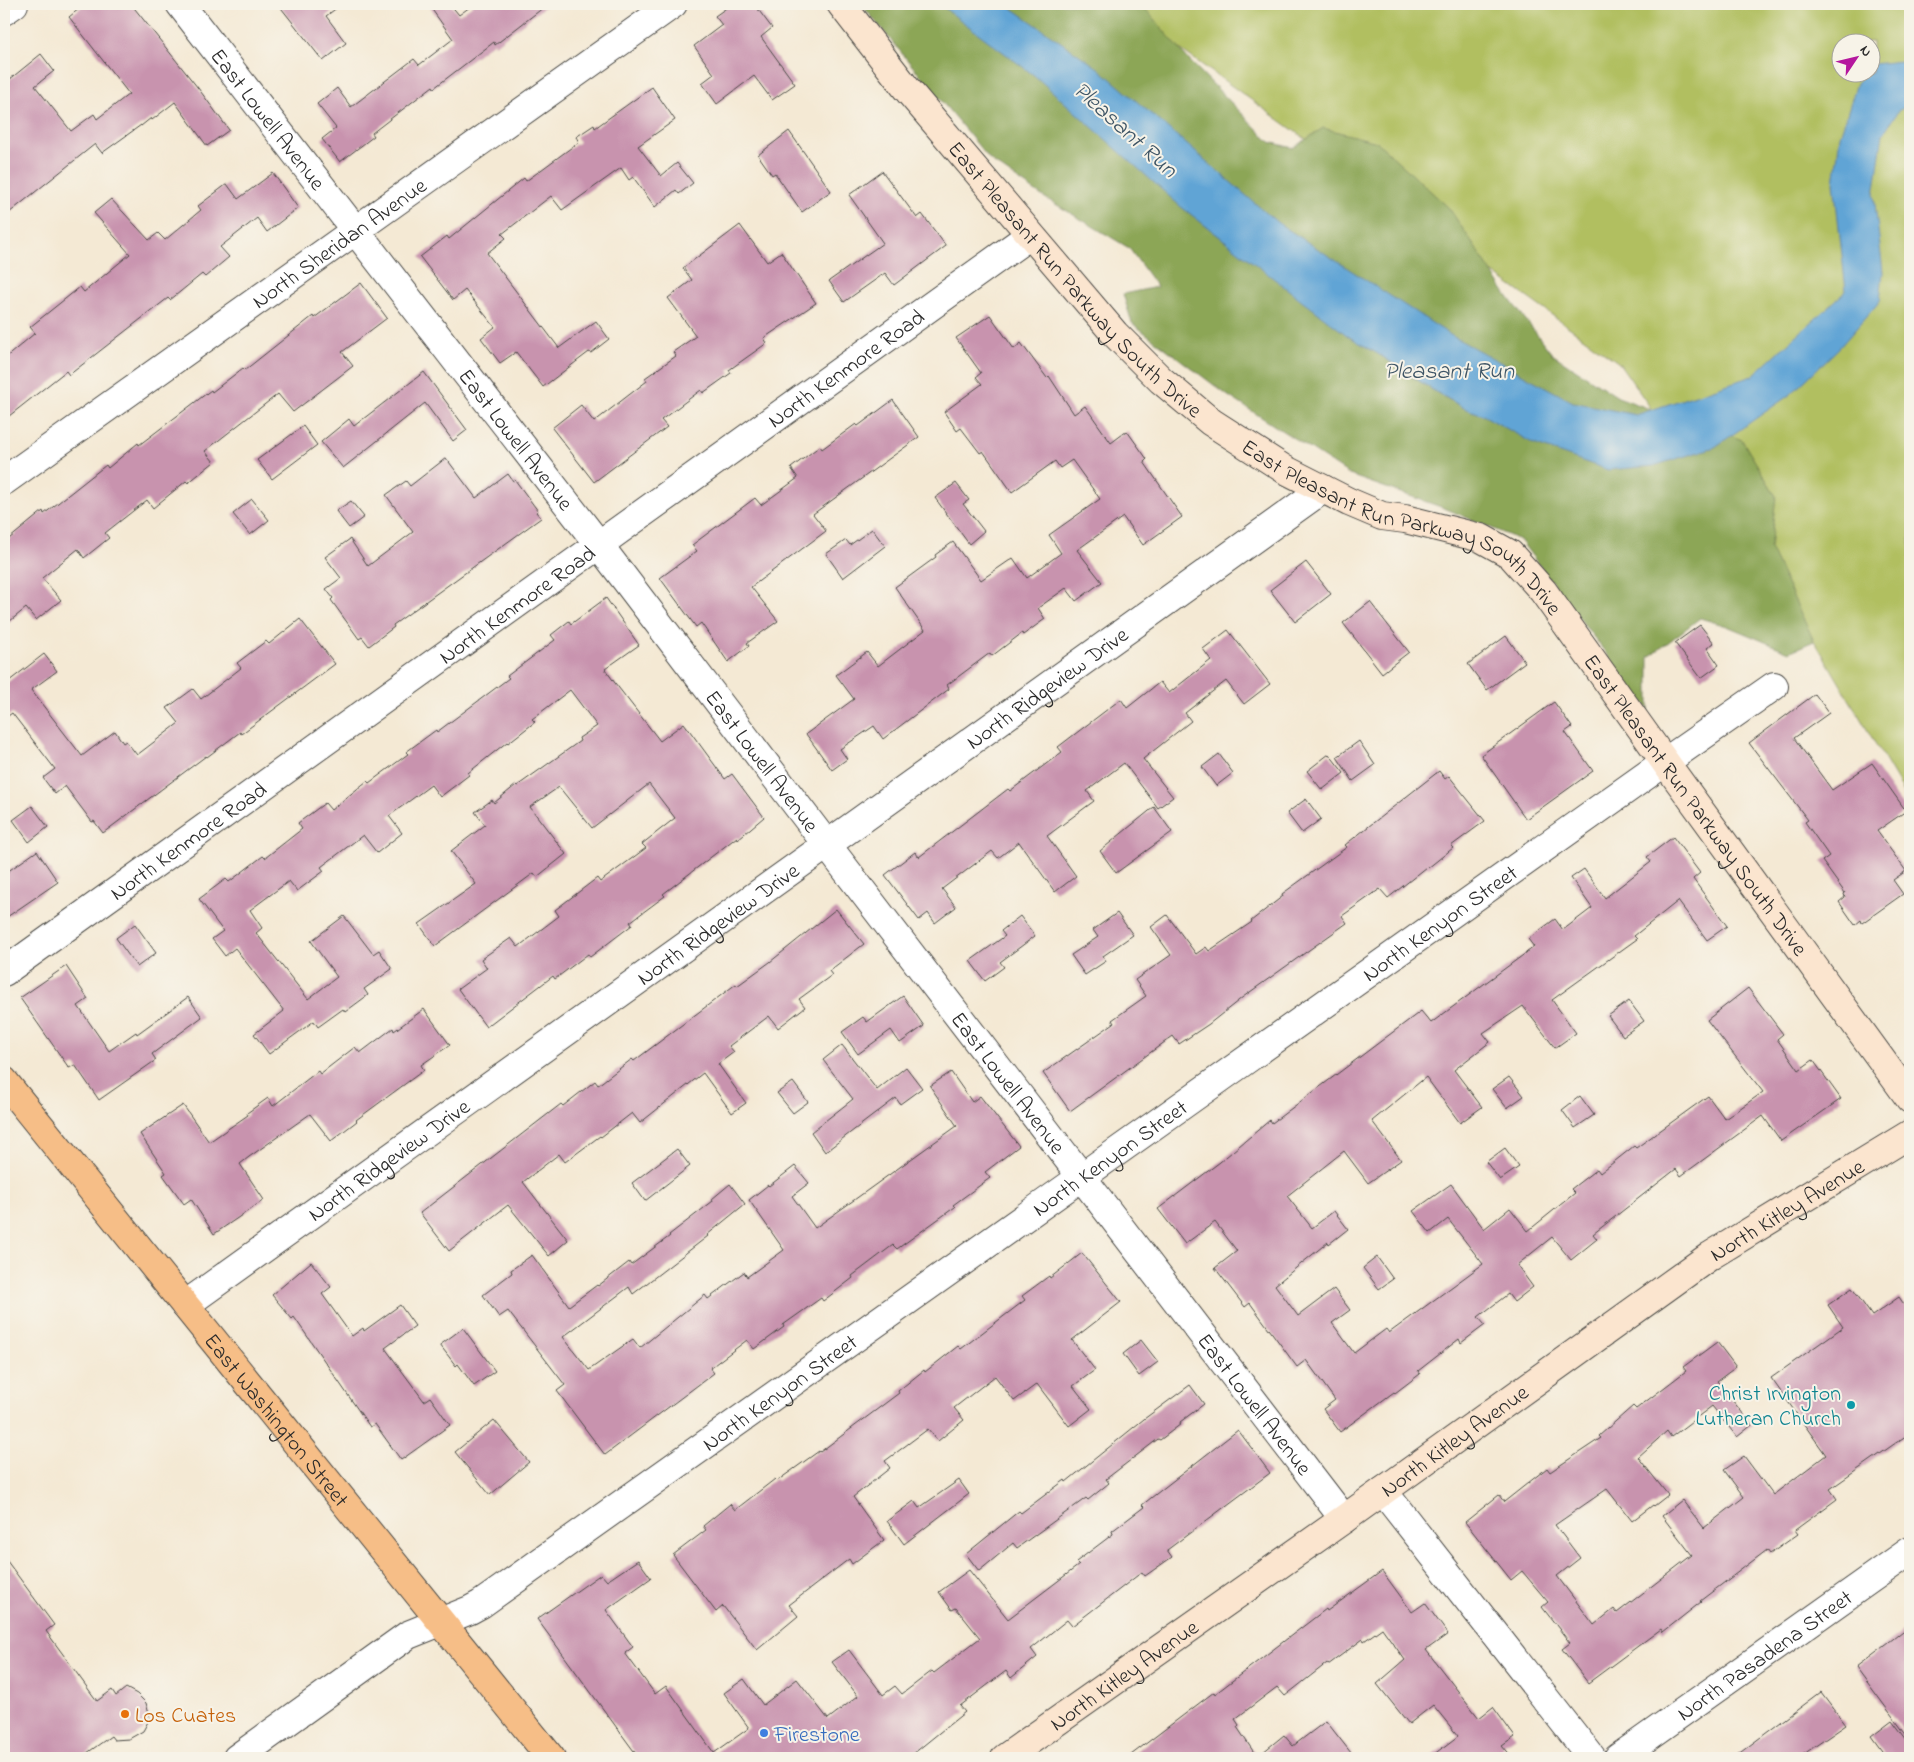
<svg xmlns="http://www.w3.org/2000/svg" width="1914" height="1762" viewBox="0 0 1914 1762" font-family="'Indie Flower',sans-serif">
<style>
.green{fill:#b1bf61;stroke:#6e7546;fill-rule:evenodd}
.forest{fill:#8ca657;stroke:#5c6841}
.water{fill:#60a4d5;stroke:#466880}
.building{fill:#c893ae}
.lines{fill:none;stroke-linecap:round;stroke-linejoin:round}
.street-casing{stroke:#494844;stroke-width:30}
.secondary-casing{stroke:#494844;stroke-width:30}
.primary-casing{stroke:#494844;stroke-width:30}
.street{stroke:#fff;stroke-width:28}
.secondary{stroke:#fbe5cf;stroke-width:28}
.primary{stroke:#f6be87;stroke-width:28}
.culture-dot{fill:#0f9aa8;stroke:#f7f3e8;stroke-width:2}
.food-dot{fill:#e8710a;stroke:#f7f3e8;stroke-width:2}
.shop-dot{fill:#3f7fe0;stroke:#f7f3e8;stroke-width:2}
.labels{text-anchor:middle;stroke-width:4;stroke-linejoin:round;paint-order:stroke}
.street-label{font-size:22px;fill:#2b2b2b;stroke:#f7f3e8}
.culture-label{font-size:22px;fill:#0d838f;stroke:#f7f3e8;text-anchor:end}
.food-label{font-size:22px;fill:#c56008;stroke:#f7f3e8;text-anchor:start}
.shop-label{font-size:22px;fill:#366cbe;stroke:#f7f3e8;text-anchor:start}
.water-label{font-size:24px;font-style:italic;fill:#3e5566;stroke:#f7f3e8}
</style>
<rect width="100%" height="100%" fill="#f7f3e8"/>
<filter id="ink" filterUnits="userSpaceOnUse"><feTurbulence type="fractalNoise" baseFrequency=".02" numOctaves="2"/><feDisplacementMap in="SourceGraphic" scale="10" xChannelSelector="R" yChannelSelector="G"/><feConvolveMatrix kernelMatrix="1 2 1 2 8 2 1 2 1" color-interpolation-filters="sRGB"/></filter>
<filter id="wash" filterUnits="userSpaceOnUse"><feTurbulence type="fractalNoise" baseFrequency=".0096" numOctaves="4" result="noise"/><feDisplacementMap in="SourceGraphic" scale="20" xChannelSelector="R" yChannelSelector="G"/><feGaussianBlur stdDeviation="1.12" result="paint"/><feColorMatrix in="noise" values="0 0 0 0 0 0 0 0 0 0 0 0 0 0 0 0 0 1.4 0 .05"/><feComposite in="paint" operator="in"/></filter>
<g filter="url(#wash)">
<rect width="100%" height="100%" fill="#f4e9d4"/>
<path class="green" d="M1117,4H1910V802L1817,645L1619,363ZM1842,42H1872V72H1842Z"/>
<g class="forest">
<polygon points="861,4 952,4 1300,295 1393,364 1436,392 1466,409 1496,418 1725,433 1742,440 1776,496 1770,548 1814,641 1789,652 1727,626 1700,618 1649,657 1649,710 1520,540 1444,508 1352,476 1227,395 1132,323 1123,294 1157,287 1129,248 1042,196 991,161"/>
<polygon points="998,4 1141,4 1189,60 1270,142 1293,148 1323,128 1377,142 1449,208 1508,297 1552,354 1618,397 1666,415 1637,422 1543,398 1357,287"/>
</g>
<polygon class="water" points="939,4 1006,4 1098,68 1278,223 1452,336 1573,402 1636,415 1752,376 1846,291 1834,183 1840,136 1857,83 1866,73 1872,72 1872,66 1873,64 1910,60 1910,104 1898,111 1883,134 1874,195 1883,272 1880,301 1839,348 1791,394 1715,447 1653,466 1608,470 1534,444 1481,414 1466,409 1436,392 1383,357 1348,336 1180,206 1035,76"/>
<g id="blocks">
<g class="building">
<polygon points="85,4 131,4 198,88 229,130 207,146 175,102 152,120 151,118 141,126 141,125 102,153 95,144 4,217 4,84 41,54 54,71 35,86 71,131 94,114 97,119 129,94 69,17"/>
<polygon points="278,4 342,4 326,16 346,43 323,61"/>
<polygon points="428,4 450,4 459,15 474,4 548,4 495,45 494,42 434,88 433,86 372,133 374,136 340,162 322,139 336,128 317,104 337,88 351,107 414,59 419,65 453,39"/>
<polygon points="732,4 754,4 772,28 761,37 795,84 772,100 754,76 717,104 702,83 714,74 694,46 722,25 715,16"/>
<polygon points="652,87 675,120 638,146 661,176 677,163 693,183 679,194 676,190 655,207 633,177 629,180 621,168 562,210 551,196 502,234 506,238 487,253 559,348 596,321 609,339 591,353 589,352 543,387 516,352 500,363 481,338 495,327 465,290 453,300 420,257 447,236 449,239 524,178 526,181 579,142 576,137 594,125 595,128"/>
<polygon points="789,131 831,191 802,212 775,173 772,175 758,155"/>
<polygon points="882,171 917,218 922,214 946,246 894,285 885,273 844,302 829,281 883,243 849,195"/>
<polygon points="273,173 298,208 267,232 257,218 220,247 229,257 205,277 202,274 170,300 168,298 69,375 66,371 4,420 4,359 35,333 30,327 80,287 84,292 130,254 94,213 111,199 149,240 158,233 165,240 201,210 198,206 227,184 238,199"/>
<polygon points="740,225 767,262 781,252 816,303 764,338 767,343 729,370 731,373 703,393 701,390 661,420 667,427 594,482 552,428 581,405 594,422 647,381 645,378 676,356 673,352 696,336 668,298 692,280 683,268"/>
<polygon points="361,283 387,318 342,352 353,366 293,412 278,394 205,451 214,462 188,483 186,481 153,508 147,500 105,533 109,538 84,558 78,549 42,578 61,600 36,620 26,608 4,626 4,543 43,511 44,514 106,465 108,468 138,443 139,445 211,390 212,392 243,368 245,370 313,316 314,318"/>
<polygon points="990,315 1014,349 1021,343 1047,378 1049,376 1074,414 1085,406 1111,443 1127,431 1147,459 1144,462 1182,517 1143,545 1123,517 1077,550 1102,582 1076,601 1066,588 1038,608 1045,619 1023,635 1022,633 992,656 990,653 947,685 949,689 883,739 874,726 840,749 847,759 832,770 806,734 854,699 836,675 867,652 878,666 925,630 895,587 936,557 935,555 953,542 981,580 1013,558 1027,578 1061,553 1049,535 1100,499 1072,460 1060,468 1055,461 1012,492 983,451 980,453 961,428 957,431 944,412 982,384 976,377 981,373 956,338"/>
<polygon points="424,372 467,430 453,441 425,403 343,468 321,442 349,419 354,426"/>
<polygon points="893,400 919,437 813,514 826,531 751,587 778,621 747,643 749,646 728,662 701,623 696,627 660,578 697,551 692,545 755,498 761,505 798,478 791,468 820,446 822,449 856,424 858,426"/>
<polygon points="303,426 317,445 272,479 257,460"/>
<polygon points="446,458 476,498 508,474 513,481 515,480 538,511 536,512 541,518 393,625 394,627 369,646 362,637 359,639 331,600 333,598 326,589 341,578 325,557 350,539 368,566 413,532 386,495 406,481 410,486"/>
<polygon points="956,483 969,500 963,504 984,531 969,544 935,498"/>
<polygon points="252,499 269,520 250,535 233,514"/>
<polygon points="351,501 364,517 349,528 336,511"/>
<polygon points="872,529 885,546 843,578 826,554 846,540 850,545"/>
<polygon points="1306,562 1331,594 1295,622 1270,590"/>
<polygon points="606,598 639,645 605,669 615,683 660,741 684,723 725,779 732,774 764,817 738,839 737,837 663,894 665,896 630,922 632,925 590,957 588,954 555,979 553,976 486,1027 458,989 487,968 481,959 511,938 518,947 559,916 555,910 597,878 600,882 646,848 642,844 675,818 649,784 592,828 559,787 530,807 566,854 537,877 534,873 435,946 419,924 476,884 451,851 485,825 475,812 492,800 494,803 516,785 517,786 580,741 579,738 597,726 570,690 532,719 535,722 508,743 507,742 468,773 469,775 440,797 431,785 389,816 402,833 377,853 363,835 321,867 324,871 297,891 289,881 250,910 262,928 256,933 308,999 337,977 311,941 344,916 373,954 379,950 392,969 364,989 368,995 345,1012 343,1009 318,1027 314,1021 269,1054 254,1034 284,1011 235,948 225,956 212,939 223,931 199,899 226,879 229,882 263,856 265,858 302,829 298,823 325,803 331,810 367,781 369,783 408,754 406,752 436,730 437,732 509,678 507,676 555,640 551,635 569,621 571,624"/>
<polygon points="1370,602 1409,652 1382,673 1343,623"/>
<polygon points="300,619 335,664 241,734 240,732 207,757 206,756 103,833 94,821 92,822 65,786 55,794 43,778 55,769 12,713 4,719 4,685 44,654 57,671 31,690 82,756 115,731 123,743 126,741 137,755 179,723 167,708 193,689 201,699 241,668 237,663 266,641 269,644"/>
<polygon points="1700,625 1714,643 1707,648 1719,665 1701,678 1675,643"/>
<polygon points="1228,630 1270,684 1244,704 1226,681 1185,713 1191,721 1143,759 1173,797 1158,808 1124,763 1087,791 1094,801 1047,836 1076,876 1055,892 1019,842 998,858 992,851 942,889 956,907 935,923 928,913 919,920 885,875 915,852 919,857 1008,789 1010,791 1062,752 1058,747 1121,699 1127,708 1160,682 1169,693 1211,660 1203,649"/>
<polygon points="1506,636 1525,662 1487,690 1468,664"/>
<polygon points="1815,694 1829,713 1794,738 1832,790 1872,763 1906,811 1877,831 1906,871 1893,880 1903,894 1862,923 1861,920 1855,925 1839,902 1845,897 1844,894 1845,893 1822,861 1829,856 1805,822 1808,820 1749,743"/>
<polygon points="1554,702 1572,727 1565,732 1593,771 1526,819 1481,755"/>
<polygon points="1359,741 1375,765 1353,781 1337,757"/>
<polygon points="1219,754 1233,773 1216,786 1202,767"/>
<polygon points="1329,754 1344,773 1322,790 1307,771"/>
<polygon points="1439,771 1445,779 1449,776 1485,821 1451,846 1453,848 1428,868 1427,867 1388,898 1380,889 1342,916 1347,923 1243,997 1209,1024 1179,1044 1173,1036 1070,1111 1043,1073 1114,1023 1112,1020 1146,996 1135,980 1171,955 1151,927 1167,915 1196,954 1206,947 1209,951 1252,922 1251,921 1283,896 1282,894 1347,847 1345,845"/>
<polygon points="1306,799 1321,819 1302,833 1287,813"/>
<polygon points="32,806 48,827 29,842 13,820"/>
<polygon points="1154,807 1172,832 1116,873 1100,851"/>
<polygon points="1673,837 1700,873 1693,879 1727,926 1707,940 1678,901 1634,936 1637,939 1552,1000 1576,1033 1555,1048 1523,1006 1483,1033 1490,1042 1454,1070 1482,1107 1460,1123 1426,1077 1372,1121 1401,1160 1368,1183 1344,1151 1287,1196 1312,1228 1334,1211 1348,1229 1329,1244 1328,1242 1275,1285 1298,1316 1334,1289 1350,1310 1332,1323 1354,1353 1386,1329 1389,1333 1483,1264 1448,1219 1430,1233 1413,1211 1451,1184 1484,1229 1510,1208 1528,1231 1575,1193 1571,1189 1597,1169 1600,1173 1634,1146 1636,1148 1708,1096 1725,1119 1763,1092 1707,1020 1748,988 1783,1034 1777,1039 1799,1070 1813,1060 1841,1099 1781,1141 1763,1116 1681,1176 1676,1169 1593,1234 1597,1239 1571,1260 1552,1237 1517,1265 1533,1287 1514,1302 1508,1294 1478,1317 1485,1325 1461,1343 1459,1339 1418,1371 1420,1374 1395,1393 1394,1392 1340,1432 1323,1409 1335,1400 1306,1360 1297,1367 1250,1303 1245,1307 1215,1268 1237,1251 1215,1222 1185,1244 1158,1209 1220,1162 1270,1120 1272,1123 1421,1011 1431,1023 1534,947 1528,939 1555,919 1563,930 1592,908 1571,878 1584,869 1605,898 1651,862 1647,857"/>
<polygon points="37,851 58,882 4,919 4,874"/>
<polygon points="836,909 864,944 829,971 832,975 799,999 805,1007 778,1028 769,1016 729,1046 734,1052 718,1064 746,1103 732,1113 703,1073 640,1123 632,1113 601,1137 600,1136 565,1162 559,1154 523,1182 568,1240 549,1256 508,1205 449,1251 420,1213 561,1104 563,1106 595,1081 598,1085 632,1059 634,1061 736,984 737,986 770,962"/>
<polygon points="1117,913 1133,935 1103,956 1106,961 1085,975 1071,955 1098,937 1093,930"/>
<polygon points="1020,916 1035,936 1000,962 1004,967 985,981 970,961 1005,936 1001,931"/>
<polygon points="135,924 156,953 137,967 116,938"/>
<polygon points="66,966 88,999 78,1006 109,1051 136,1032 137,1034 188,997 202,1017 152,1054 156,1060 99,1100 75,1065 69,1068 20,998"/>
<polygon points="903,996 924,1026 900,1043 891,1030 858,1054 842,1032 863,1017 867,1022"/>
<polygon points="1629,1001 1644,1021 1623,1036 1608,1016"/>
<polygon points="424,1009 450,1045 421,1065 424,1070 356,1120 357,1121 331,1141 310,1114 249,1157 240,1164 264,1200 214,1234 191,1199 184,1204 163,1175 166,1173 140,1134 183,1105 209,1142 248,1115 247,1113 268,1098 273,1106 318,1071 320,1074 355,1047 360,1053 393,1028 394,1031"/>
<polygon points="842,1045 877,1090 906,1067 922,1088 900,1104 896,1098 825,1152 811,1132 853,1099 823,1060"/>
<polygon points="951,1072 972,1102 980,1096 1019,1146 985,1172 990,1178 953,1205 955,1207 897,1249 893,1245 852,1276 853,1278 823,1301 821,1298 783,1325 784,1327 754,1349 747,1340 710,1368 714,1373 605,1455 557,1391 565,1385 508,1311 499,1317 483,1295 512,1273 511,1270 532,1255 569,1306 597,1285 598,1286 629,1262 631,1265 670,1236 669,1235 713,1201 712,1199 730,1184 745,1204 707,1235 708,1236 633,1294 629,1287 563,1337 589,1370 633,1339 640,1348 705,1295 708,1299 744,1272 747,1277 784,1250 749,1200 768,1185 769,1186 795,1166 809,1183 792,1196 815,1228 957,1126 930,1086"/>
<polygon points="1509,1077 1524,1096 1507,1108 1492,1089"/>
<polygon points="793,1082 808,1102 793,1113 777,1093"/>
<polygon points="1580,1096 1594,1115 1575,1128 1562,1110"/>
<polygon points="1505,1148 1519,1167 1500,1180 1486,1162"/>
<polygon points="677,1149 690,1166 645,1201 632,1183"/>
<polygon points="1082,1253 1121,1302 1072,1340 1095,1370 1073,1386 1091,1409 1069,1426 1037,1384 1014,1401 995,1376 954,1408 964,1420 938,1441 928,1429 885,1461 890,1468 853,1497 884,1540 852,1564 849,1559 789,1605 798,1616 757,1650 723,1606 716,1612 673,1555 706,1530 703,1526 730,1504 735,1510 775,1479 777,1481 819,1451 820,1452 899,1393 898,1391 924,1370 925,1372 958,1346 961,1349 1025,1300 1022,1296 1049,1276 1050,1278"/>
<polygon points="1377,1257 1393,1279 1379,1289 1363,1268"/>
<polygon points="311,1262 331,1287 322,1294 352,1336 363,1328 364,1331 400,1305 415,1326 385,1348 424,1401 430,1397 450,1425 401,1460 375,1424 370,1427 294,1317 292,1319 272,1295"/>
<polygon points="1852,1288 1872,1316 1899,1297 1910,1313 1910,1433 1830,1489 1837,1499 1795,1530 1798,1534 1770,1554 1767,1550 1700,1601 1701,1602 1663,1632 1661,1629 1588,1683 1562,1649 1570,1643 1542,1607 1548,1602 1522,1571 1511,1580 1465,1522 1499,1495 1504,1502 1547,1468 1550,1472 1601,1438 1599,1436 1633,1406 1636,1409 1686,1371 1683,1367 1717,1342 1736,1367 1717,1381 1752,1425 1737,1437 1712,1406 1671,1437 1667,1431 1638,1457 1668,1495 1654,1506 1653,1505 1632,1521 1607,1489 1555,1525 1580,1558 1557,1576 1594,1625 1614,1609 1617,1613 1692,1555 1662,1516 1682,1500 1704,1528 1744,1497 1724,1470 1744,1456 1773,1495 1826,1455 1771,1378 1843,1327 1828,1305"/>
<polygon points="463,1328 495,1371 474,1386 458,1364 456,1366 440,1345"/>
<polygon points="1141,1340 1158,1362 1139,1376 1123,1354"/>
<polygon points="1190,1385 1204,1404 1180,1422 1181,1424 1160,1440 1158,1439 1106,1479 1109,1483 1088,1500 1086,1498 1017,1548 1013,1543 979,1571 966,1554 1019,1511 1021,1513 1065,1480 1066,1482 1144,1419"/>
<polygon points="494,1420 529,1462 490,1495 455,1452"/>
<polygon points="1238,1430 1270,1473 1167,1550 1172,1557 1145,1576 1142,1572 1072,1626 1067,1620 1031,1649 1037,1657 1011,1678 1006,1671 960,1706 965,1712 908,1758 639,1758 537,1619 601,1574 607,1581 638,1560 651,1578 606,1610 633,1647 625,1653 655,1694 666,1686 714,1753 749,1728 724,1693 744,1679 763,1705 797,1679 828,1719 858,1696 832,1662 849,1650 883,1695 895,1686 902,1694 932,1671 934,1673 980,1638 956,1608 952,1610 939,1592 969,1570 1008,1619 1079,1565 1076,1562 1113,1534 1112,1531 1144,1507 1142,1505"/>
<polygon points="959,1480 969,1494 904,1544 887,1521 914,1501 919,1508"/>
<polygon points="4,1557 54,1625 46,1631 97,1701 112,1690 116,1696 126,1688 137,1694 146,1703 150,1718 143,1731 129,1739 114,1740 111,1736 80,1758 4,1758"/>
<polygon points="1382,1571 1412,1612 1425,1603 1448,1634 1426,1650 1479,1718 1493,1707 1515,1737 1502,1746 1512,1758 1429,1758 1458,1736 1433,1705 1409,1724 1377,1684 1405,1660 1382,1628 1364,1641 1363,1639 1328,1665 1327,1663 1285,1696 1277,1687 1235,1719 1239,1725 1237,1727 1257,1757 1284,1735 1293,1746 1326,1721 1355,1758 1127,1758 1214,1692 1215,1694 1326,1609 1327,1611"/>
<polygon points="1910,1626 1910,1740 1856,1667"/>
<polygon points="1821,1692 1846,1725 1798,1758 1733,1758"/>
<polygon points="1892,1720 1910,1744 1910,1758 1887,1758 1871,1736"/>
</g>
</g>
</g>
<g filter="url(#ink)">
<use href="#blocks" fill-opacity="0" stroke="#494844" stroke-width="1"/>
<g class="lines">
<g class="street-casing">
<g id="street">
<path id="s1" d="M180,4L599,545L827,845L1344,1519"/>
<polyline points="4,11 14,4"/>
<path id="s2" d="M4,481L673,4"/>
<path id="s3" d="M4,972L1030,235"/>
<path id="s4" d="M185,1305L1323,489"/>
<polyline points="1383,1491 1592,1758"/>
<path id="s5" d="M237,1758L408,1635L470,1610L481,1604L1665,762L1774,686"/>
<path id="s6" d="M1618,1758L1910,1551"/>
</g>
</g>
<g class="secondary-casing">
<g id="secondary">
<path id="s7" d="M841,4L906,88L1115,334L1161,380L1211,422L1284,469L1349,502L1382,516L1405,519L1481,538L1510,554L1543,591L1665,762L1910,1099"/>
<path id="s8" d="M1005,1758L1344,1519L1710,1256L1910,1134"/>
</g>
</g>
<g class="primary-casing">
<g id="primary">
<path id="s9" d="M4,1081L551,1758"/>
</g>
</g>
<use href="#street" class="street"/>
<use href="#secondary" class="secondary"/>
<use href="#primary" class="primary"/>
</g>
</g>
<circle class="culture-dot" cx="1851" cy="1405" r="5"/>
<circle class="food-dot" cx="125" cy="1714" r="5"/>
<circle class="shop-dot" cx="764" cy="1733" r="5"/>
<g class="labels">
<g class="street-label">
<text dy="8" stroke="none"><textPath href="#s1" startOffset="145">East Lowell Avenue</textPath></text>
<text dy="8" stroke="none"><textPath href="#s2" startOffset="411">North Sheridan Avenue</textPath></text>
<text dy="8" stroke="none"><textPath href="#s7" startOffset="362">East Pleasant Run Parkway South Drive</textPath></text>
<text dy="8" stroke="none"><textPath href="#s3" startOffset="1036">North Kenmore Road</textPath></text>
<text dy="8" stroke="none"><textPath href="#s1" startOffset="550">East Lowell Avenue</textPath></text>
<text dy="8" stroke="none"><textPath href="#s7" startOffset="782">East Pleasant Run Parkway South Drive</textPath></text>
<text dy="8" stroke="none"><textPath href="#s3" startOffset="631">North Kenmore Road</textPath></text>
<text dy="8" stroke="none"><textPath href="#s4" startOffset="1060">North Ridgeview Drive</textPath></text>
<text dy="8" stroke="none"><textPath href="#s1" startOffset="955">East Lowell Avenue</textPath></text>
<text dy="8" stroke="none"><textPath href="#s7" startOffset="1202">East Pleasant Run Parkway South Drive</textPath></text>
<text dy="8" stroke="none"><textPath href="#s3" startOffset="226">North Kenmore Road</textPath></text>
<text dy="8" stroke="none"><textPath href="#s5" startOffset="1466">North Kenyon Street</textPath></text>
<text dy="8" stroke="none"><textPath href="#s4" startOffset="655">North Ridgeview Drive</textPath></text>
<text dy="8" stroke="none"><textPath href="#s1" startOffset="1360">East Lowell Avenue</textPath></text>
<text dy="8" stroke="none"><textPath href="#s5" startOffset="1061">North Kenyon Street</textPath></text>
<text dy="8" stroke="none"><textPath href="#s4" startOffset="250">North Ridgeview Drive</textPath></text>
<text dy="8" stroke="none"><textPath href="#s8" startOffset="955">North Kitley Avenue</textPath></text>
<text dy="8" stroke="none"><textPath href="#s5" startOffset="656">North Kenyon Street</textPath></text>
<text dy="8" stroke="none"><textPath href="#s1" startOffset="1765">East Lowell Avenue</textPath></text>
<text dy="8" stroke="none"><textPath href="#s9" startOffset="435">East Washington Street</textPath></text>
<text dy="8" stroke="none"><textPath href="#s8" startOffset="550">North Kitley Avenue</textPath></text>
<text dy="8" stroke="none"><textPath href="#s6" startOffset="179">North Pasadena Street</textPath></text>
<text dy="8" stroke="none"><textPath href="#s8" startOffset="145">North Kitley Avenue</textPath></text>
</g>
<g class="culture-label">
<text x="1841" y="1400">Christ Irvington<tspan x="1841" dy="25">Lutheran Church</tspan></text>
</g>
<g class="food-label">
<text x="135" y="1722">Los Cuates</text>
</g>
<g class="shop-label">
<text x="774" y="1741">Firestone</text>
</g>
<g class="water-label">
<text transform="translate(1126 129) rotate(42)" y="8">Pleasant Run</text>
<text x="1449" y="378">Pleasant Run</text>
</g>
</g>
<rect width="1914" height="1762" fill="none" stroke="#f7f3e8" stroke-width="20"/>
<g transform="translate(1856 58) rotate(55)"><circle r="24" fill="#f7f3e8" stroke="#a5a39c"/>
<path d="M0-4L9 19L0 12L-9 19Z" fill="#b5179e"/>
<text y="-8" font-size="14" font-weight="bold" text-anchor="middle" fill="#2b2b2b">N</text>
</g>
</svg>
